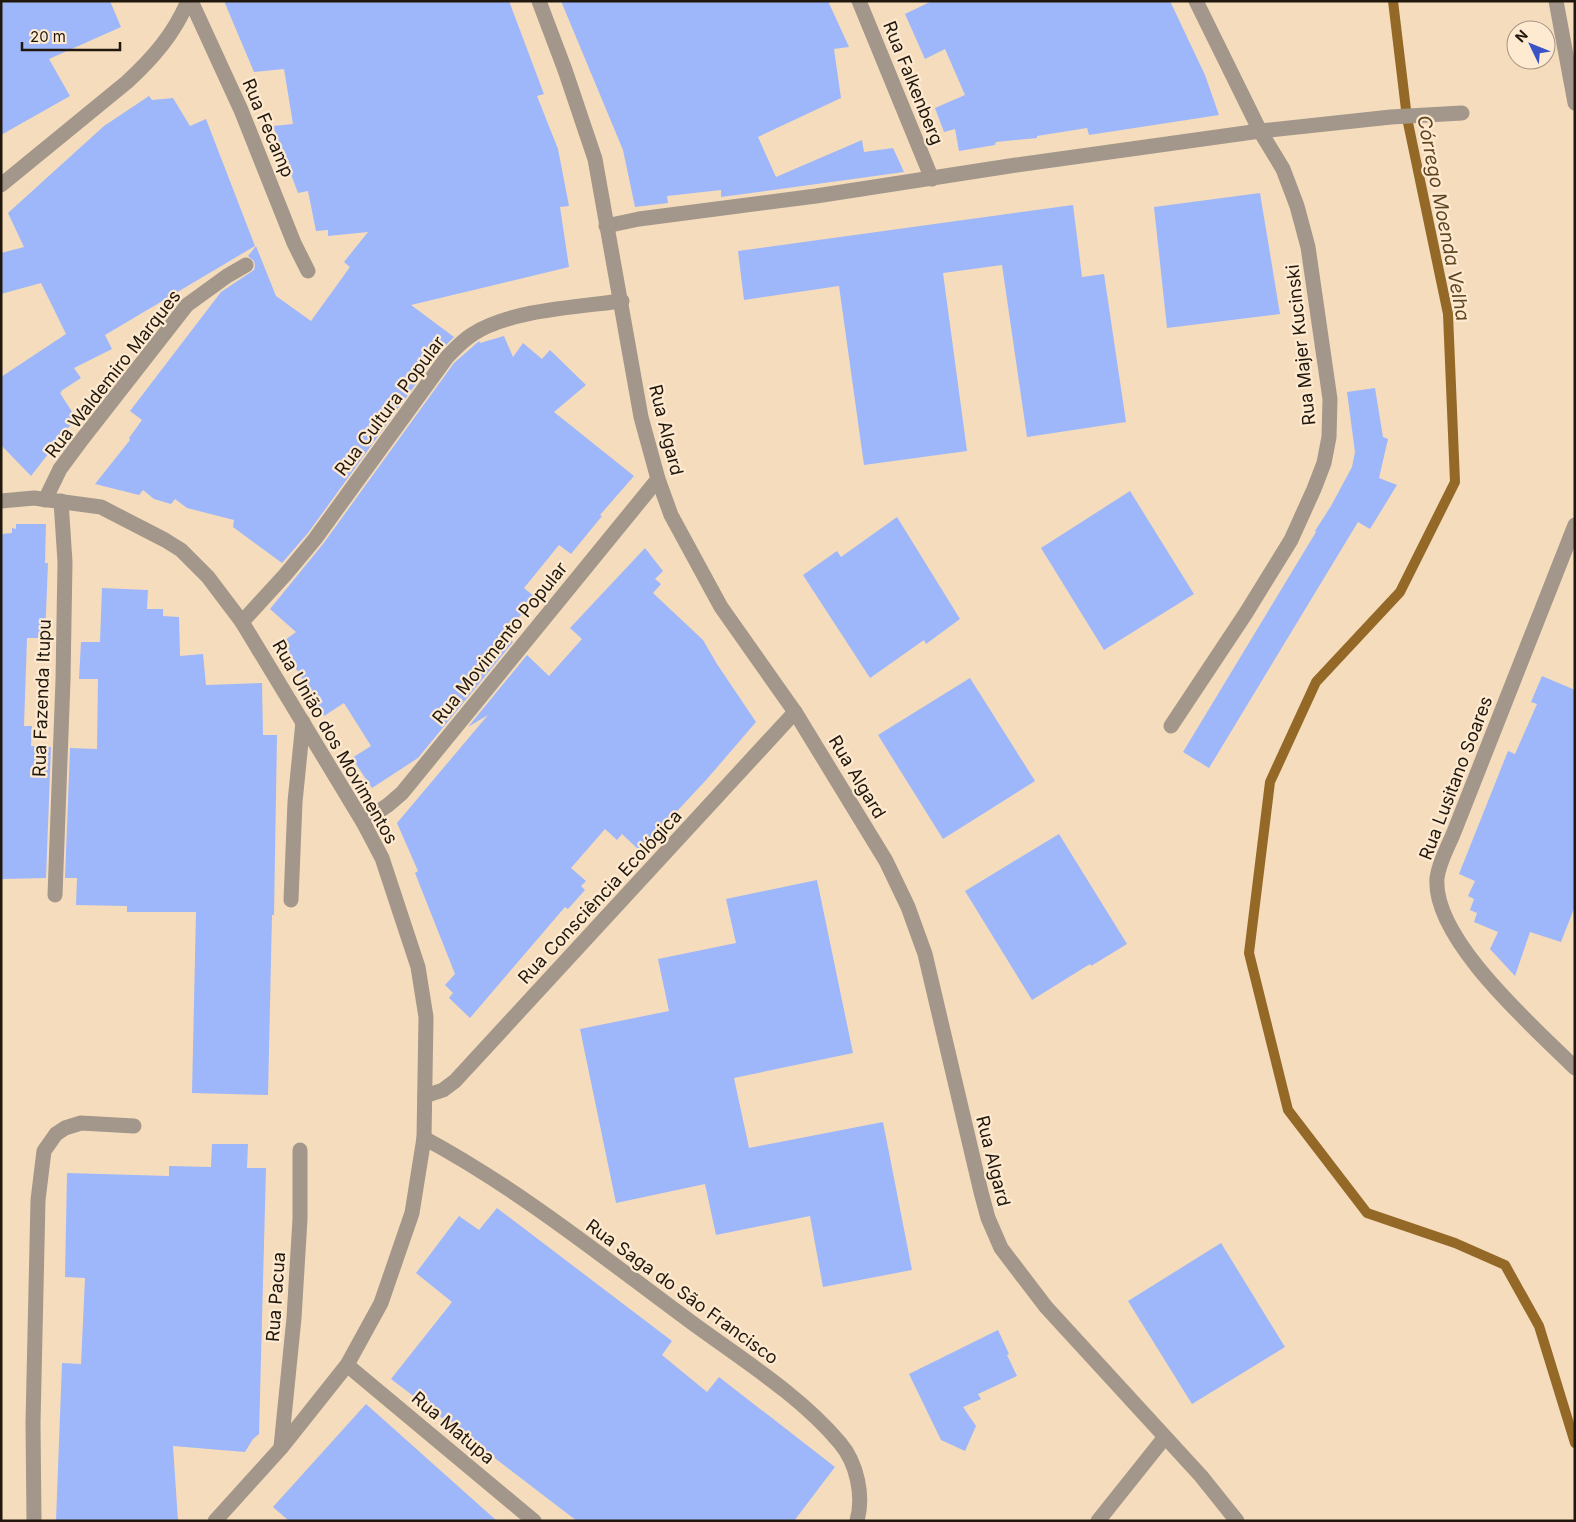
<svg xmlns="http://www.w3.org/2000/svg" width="1576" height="1522" viewBox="0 0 1576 1522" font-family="Inter,sans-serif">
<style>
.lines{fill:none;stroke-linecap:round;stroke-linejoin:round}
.stream{stroke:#946826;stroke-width:10}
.building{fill:#9eb7fa}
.minor{stroke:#a2978a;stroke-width:15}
.labels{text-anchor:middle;stroke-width:4.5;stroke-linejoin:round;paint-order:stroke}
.street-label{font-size:18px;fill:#21180d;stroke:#feead1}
.water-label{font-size:19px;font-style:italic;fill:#5e4521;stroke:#feead1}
</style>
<rect width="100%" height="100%" fill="#f5dcbd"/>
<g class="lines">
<polyline class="stream" points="1393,1 1407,118 1448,314 1455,482 1400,592 1316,682 1270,782 1249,953 1288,1110 1367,1213 1455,1243 1505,1265 1539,1326 1575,1443"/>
</g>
<g class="building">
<polygon points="1,1 110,1 121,27 49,59 70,96 1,135"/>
<polygon points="224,1 509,1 544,94 537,96 558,149 569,206 560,207 569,267 411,305 454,337 439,352 308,533 282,563 233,527 234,520 187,508 175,499 171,504 154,499 143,490 139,495 95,484 130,440 129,438 142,420 130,411 221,292 254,270 255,265 254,261 248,256 256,246 276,296 311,321 350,267 344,262 368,232 328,236 328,230 316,231 308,191 298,193 273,126 293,124 284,69 254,72"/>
<polygon points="561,1 828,1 849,47 834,49 841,98 758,137 776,177 862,140 864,152 893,148 904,172 721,197 721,190 667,196 668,203 635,207 623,150"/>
<polygon points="932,1 1170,1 1205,75 1219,115 1089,135 1087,128 1037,136 1037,138 996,142 995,145 959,151 955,129 944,132 935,108 965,95 945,49 925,59 905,14"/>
<polygon points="149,96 152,100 173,98 190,126 206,119 255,246 105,335 112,349 74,368 81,378 61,391 62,392 60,393 76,418 31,476 1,445 1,377 66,334 41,283 1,294 1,253 24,247 8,213 104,126"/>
<polygon points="1260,193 1280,314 1167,328 1154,207"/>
<polygon points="1073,205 1082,277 1104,274 1126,422 1027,437 1002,265 943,273 967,451 864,465 839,286 744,300 738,251"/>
<polygon points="504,336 513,357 523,343 542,359 550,350 586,385 554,412 634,476 600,515 602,516 571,554 559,545 524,588 535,597 505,635 513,642 418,758 372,788 352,758 371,746 344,703 324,716 281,643 296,632 270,609 323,544 454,363 478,342 479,341 480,343"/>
<polygon points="1375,388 1383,437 1388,439 1379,478 1397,485 1370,529 1358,522 1209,768 1183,752 1316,532 1315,531 1331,506 1352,467 1355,452 1347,392"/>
<polygon points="1130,491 1194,594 1104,650 1041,548"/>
<polygon points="897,517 960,619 926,644 924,640 870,678 803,575 837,551 841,557"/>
<polygon points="16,524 46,524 45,563 48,563 45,638 27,638 24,726 32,726 31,746 51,747 46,878 1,879 1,534 12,533 12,528 16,529"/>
<polygon points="645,548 663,571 655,579 661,584 653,593 703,640 717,664 756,722 707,779 640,851 622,834 617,840 605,829 571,868 586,881 581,886 585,890 568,909 565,907 470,1018 449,998 453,993 445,985 455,974 415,873 418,871 397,823 488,715 468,727 527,655 549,676 582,639 570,628"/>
<polygon points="102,588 148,590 147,609 163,609 163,616 179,617 180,656 203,654 206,685 262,683 263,735 277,735 274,915 272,915 268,1095 192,1093 196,912 127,912 127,906 76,905 77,878 65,878 70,748 97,749 98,679 79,679 81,642 100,642"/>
<polygon points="1542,676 1575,690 1575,906 1561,942 1530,932 1515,976 1490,949 1498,932 1474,922 1477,913 1470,910 1474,899 1468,896 1475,881 1459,874 1508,751 1515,754 1537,704 1531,702"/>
<polygon points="970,678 1035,781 943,839 878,735"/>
<polygon points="1059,834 1127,944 1091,966 1090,964 1032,1000 965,891"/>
<polygon points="817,880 853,1053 734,1078 749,1148 883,1122 912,1270 823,1287 810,1216 716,1235 705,1184 616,1203 580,1029 669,1011 658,959 736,943 726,899"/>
<polygon points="212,1144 248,1144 247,1168 266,1168 259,1434 253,1439 245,1452 173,1446 178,1521 56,1521 62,1363 81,1364 85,1278 65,1277 67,1173 169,1176 169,1166 211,1167"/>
<polygon points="497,1208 672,1341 662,1355 707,1392 719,1377 835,1467 794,1521 577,1521 391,1379 452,1302 416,1273 459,1216 479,1230"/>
<polygon points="1221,1243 1285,1347 1192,1404 1128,1301"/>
<polygon points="998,1330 1009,1354 1007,1355 1017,1376 978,1394 981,1399 963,1407 976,1426 965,1451 941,1440 909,1374"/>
<polygon points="366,1404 497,1521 289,1521 273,1507"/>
</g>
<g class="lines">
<g class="minor">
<polyline points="191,1 241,110 294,243 308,271"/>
<polyline points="539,1 565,70 595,159 641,417 658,479 671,515 721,607 795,712 886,861 908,907 925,954 981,1192 988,1218 1001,1248 1046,1307 1201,1476 1237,1521"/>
<polyline points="859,1 932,179"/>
<polyline points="1556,1 1575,103"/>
<path d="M1,185L127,82C153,58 174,34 188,1"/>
<polyline points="606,226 639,219 816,196 1016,165 1260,131 1391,117 1462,113"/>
<polyline points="45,500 60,469 80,442 187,305 227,276 246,265"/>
<polyline points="1,501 34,498 101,507 165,540 181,550 208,577 242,622 363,822 382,858 418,967 426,1017 424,1138 412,1213 381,1303 347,1365 281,1448 215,1521"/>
<path d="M1575,525L1454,832C1448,847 1439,862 1437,878C1432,939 1534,1027 1575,1068"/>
<path d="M242,622L285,575L315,539L447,357C455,349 463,340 473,334C510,310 577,307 622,301"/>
<polyline points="1171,726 1246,613 1291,540 1314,489 1324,463 1329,437 1330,399 1308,247 1297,206 1283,169 1260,131 1196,1"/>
<polyline points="363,822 388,805 402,793 658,479"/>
<polyline points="55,895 63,680 65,562 61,501"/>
<polyline points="291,900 295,802 303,722"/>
<polyline points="425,1096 443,1090 455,1081 795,712"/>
<path d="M424,1138C519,1189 604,1258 691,1322C740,1358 801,1396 840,1443C857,1463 864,1496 857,1521"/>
<polyline points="347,1365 534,1521"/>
<polyline points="281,1447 294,1318 300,1219 300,1150"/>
<polyline points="34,1521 33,1423 38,1200 44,1151 56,1134 65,1128 81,1123 134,1126"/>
<polyline points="1098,1521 1165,1437"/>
</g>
</g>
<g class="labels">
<g class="street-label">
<text transform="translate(913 83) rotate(68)" y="6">Rua Falkenberg</text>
<text transform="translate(268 128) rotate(67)" y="6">Rua Fecamp</text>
<text transform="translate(1301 345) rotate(-96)" y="6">Rua Majer Kucinski</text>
<text transform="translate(113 374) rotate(-52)" y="6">Rua Waldemiro Marques</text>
<text transform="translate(390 406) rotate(-53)" y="6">Rua Cultura Popular</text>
<text transform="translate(666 430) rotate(76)" y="6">Rua Algard</text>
<text transform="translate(500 643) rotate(-51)" y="6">Rua Movimento Popular</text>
<text transform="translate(42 698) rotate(-88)" y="6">Rua Fazenda Itupu</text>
<text transform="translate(335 742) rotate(60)" y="6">Rua União dos Movimentos</text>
<text transform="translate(857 777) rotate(59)" y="6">Rua Algard</text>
<text transform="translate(1456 778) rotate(-69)" y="6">Rua Lusitano Soares</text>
<text transform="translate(600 897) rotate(-47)" y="6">Rua Consciência Ecológica</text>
<text transform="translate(993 1161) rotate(76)" y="6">Rua Algard</text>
<text transform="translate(682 1292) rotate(36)" y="6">Rua Saga do São Francisco</text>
<text transform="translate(276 1297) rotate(-86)" y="6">Rua Pacua</text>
<text transform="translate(453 1428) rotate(40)" y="6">Rua Matupa</text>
</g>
<g class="water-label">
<text transform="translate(1444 218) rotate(79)" y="7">Córrego Moenda Velha</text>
</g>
</g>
<rect width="1576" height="1522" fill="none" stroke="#21180d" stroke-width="5"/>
<g transform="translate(1531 45) rotate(313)"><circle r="24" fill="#feead1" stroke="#a69683"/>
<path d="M0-4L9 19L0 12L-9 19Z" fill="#3954c6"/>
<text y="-8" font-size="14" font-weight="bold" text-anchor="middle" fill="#21180d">N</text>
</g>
<path d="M22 42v8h98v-8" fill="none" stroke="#21180d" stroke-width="2.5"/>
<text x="30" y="42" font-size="15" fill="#21180d" stroke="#feead1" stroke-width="4" paint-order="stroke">20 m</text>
</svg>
